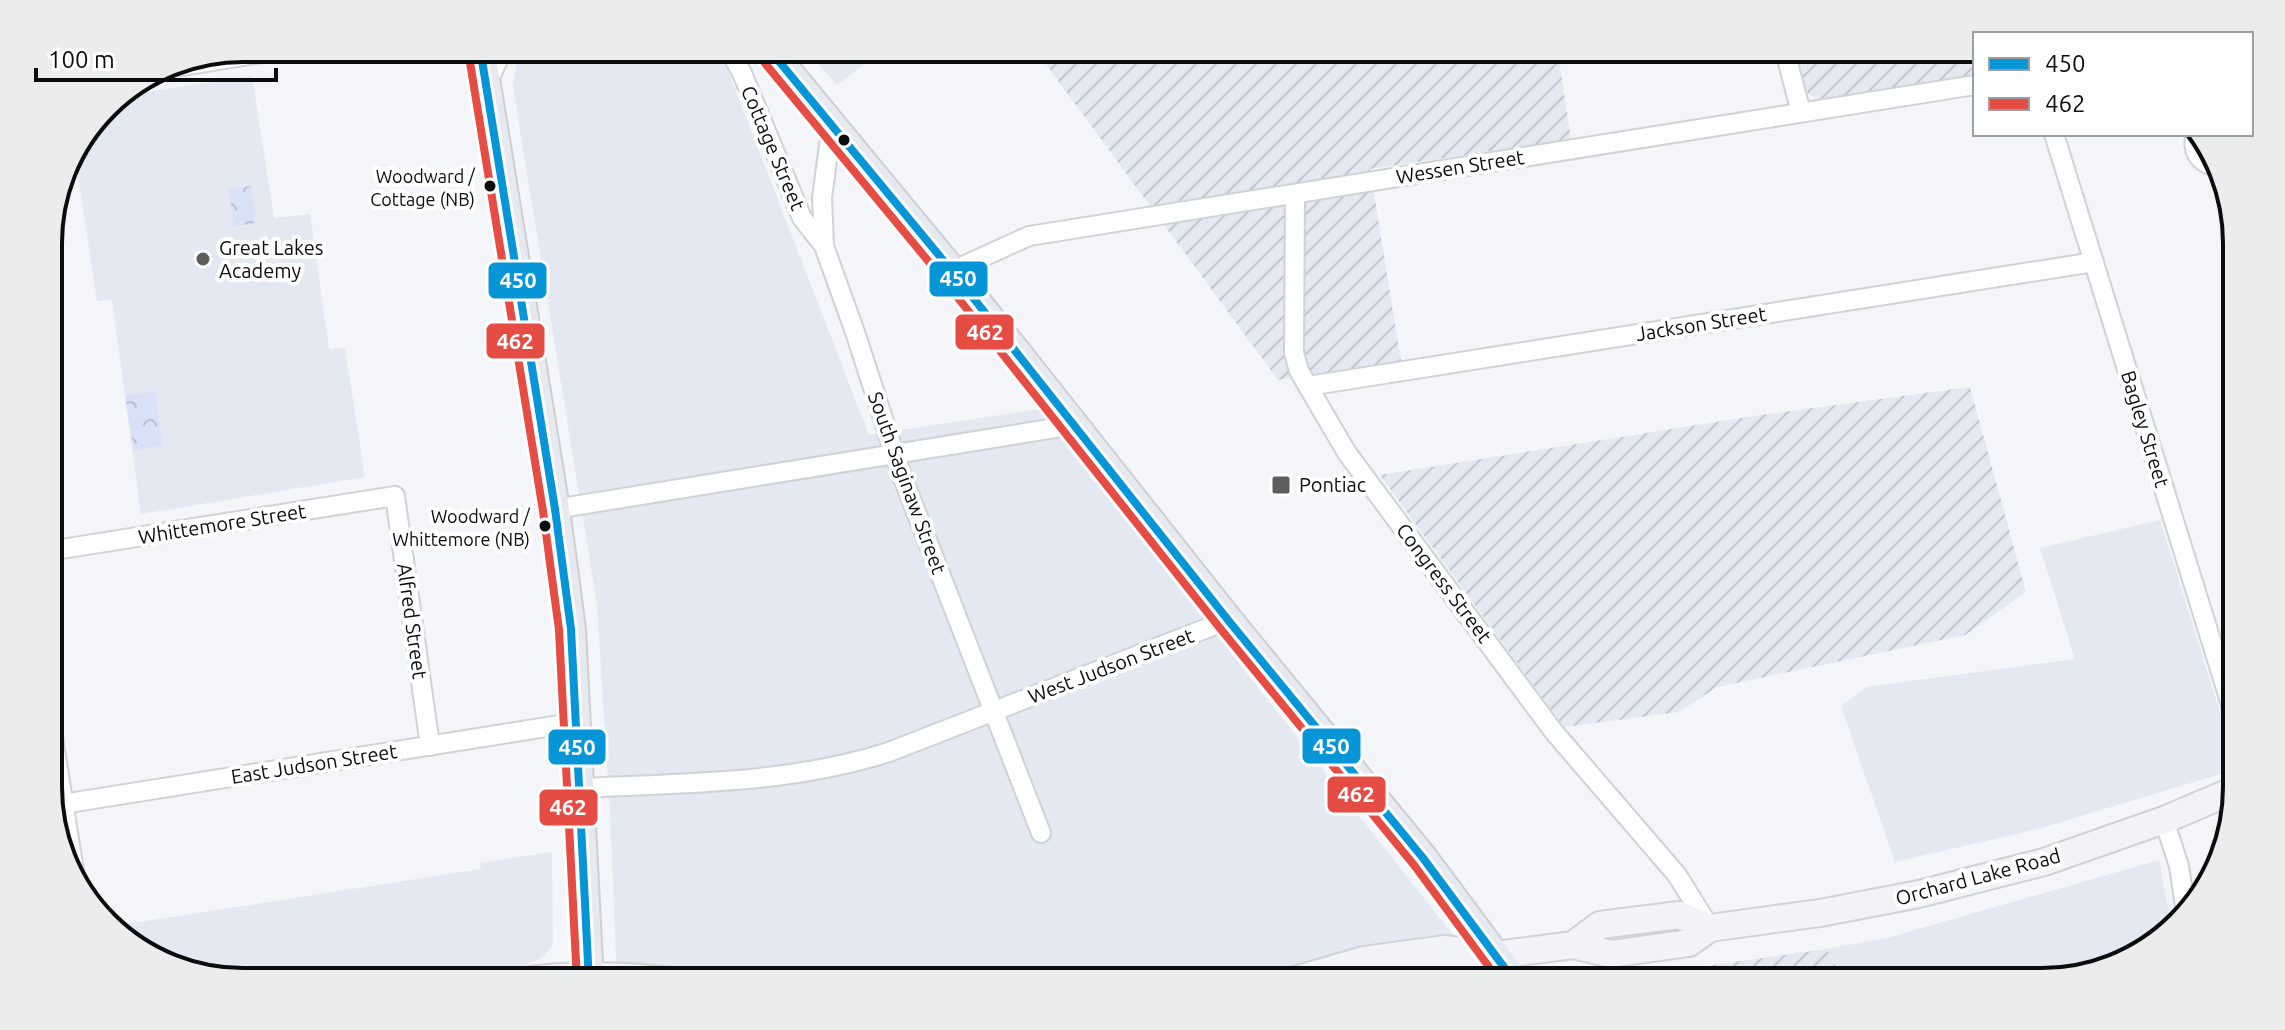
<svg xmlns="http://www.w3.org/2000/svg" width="2285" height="1030" viewBox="0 0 2285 1030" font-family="Ubuntu,sans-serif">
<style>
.built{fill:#e4e8f0}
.industrial{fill:url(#industrial-furrows)}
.park{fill:url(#park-crowns)}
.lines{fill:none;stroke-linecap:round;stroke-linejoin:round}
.minor-casing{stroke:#d0d2d4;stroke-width:22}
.secondary-casing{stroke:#d0d2d4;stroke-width:30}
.primary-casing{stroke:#cfcfd1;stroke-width:32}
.minor{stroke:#fdfefe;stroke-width:18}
.secondary{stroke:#f2f3f7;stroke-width:26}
.primary{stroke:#e7e9f0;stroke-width:28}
.bus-1-casing{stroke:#fff;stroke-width:14}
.bus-2-casing{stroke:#fff;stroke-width:14}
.bus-1{stroke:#0696d7;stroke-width:8}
.bus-2{stroke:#e54c44;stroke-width:8}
.bus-dot{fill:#0b0c0e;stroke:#fff;stroke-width:3}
.poi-dot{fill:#5c5e60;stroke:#fff;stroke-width:3}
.labels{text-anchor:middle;stroke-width:8;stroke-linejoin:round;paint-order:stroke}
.bus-label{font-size:18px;fill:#0b0c0e;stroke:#fff;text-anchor:end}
.street-label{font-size:20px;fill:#0b0c0e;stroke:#fff}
.poi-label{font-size:20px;fill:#0b0c0e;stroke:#fff;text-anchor:start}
.rim{fill:none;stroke:#0b0c0e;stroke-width:4}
.line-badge{stroke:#fff;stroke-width:3}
.badge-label{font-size:22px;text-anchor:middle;font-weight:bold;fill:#fff}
</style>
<defs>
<pattern id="industrial-furrows" width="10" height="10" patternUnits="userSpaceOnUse" patternTransform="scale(2)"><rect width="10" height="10" fill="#e4e8f0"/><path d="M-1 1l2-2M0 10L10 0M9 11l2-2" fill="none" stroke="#c2c6cd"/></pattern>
<pattern id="park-crowns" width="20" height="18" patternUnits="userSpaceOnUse" patternTransform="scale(2)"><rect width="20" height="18" fill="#d9e1f6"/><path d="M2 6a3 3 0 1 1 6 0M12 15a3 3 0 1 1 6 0" fill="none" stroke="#b9c0d2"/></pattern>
</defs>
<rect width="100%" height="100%" fill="#f3f5f8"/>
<g class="built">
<polygon points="519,48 710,48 727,68 869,435 1039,409 1490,982 617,982 610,811 597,605 513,87"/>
<polygon points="804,48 885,48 837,85"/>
<polygon points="252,76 274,218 310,214 329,349 345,348 365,477 141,514 112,300 97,301 74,149 114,97"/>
<polygon points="2160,520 2233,754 2227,772 2038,829 1895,862 1841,706 1866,687 2075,659 2040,548"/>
<polygon points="552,852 553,945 543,957 526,965 474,975 426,982 243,982 169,967 114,926 481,869 480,863"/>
<polygon points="2159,860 2171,924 2151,949 2054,982 1845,982 1826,949 1887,938"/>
</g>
<g class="industrial">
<polygon points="1034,48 1557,48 1571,139 1370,169 1401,361 1278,380"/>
<polygon points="1795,48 1975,48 1975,76 1822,100 1808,94"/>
<polygon points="1970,387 2026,592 1965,635 1717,687 1679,712 1564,727 1380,475 1754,416"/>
<polygon points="1826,949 1845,982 1718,982 1706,966"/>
</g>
<g class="park">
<polygon points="251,186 256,223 234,226 229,189"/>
<polygon points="155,391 163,446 133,450 125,395"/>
</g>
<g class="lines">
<g class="minor-casing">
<g id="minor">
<polyline points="728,48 742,73 802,218 824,246"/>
<polyline points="1784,48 1801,112"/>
<polyline points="158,70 292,48"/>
<polyline points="486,85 504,48"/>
<polyline points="832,123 822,198 824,246 856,335 899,468 1041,833"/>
<polyline points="2054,134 2237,724"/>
<path d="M2196,134C2191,150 2198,162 2214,166"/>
<polyline points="1295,194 1294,353 1299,371 1347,453 1554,732 1677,875 1710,928"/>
<polyline points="952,271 1029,236 1975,85"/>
<polyline points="1308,386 2094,262"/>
<polyline points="555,509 1074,425"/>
<polyline points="49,551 395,496 430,746"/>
<polyline points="50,718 74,871"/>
<path d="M580,788C684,783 789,784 889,752L1228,620"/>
<polyline points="50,806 578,722"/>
<polyline points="2164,820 2179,866 2185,906"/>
</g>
</g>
<g class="secondary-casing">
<g id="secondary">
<polyline points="1573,945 1600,925 1679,915 1710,928"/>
<path d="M516,982C570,973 626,975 680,982"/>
<polyline points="1288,982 1364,960 1445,949 1487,954"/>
<polyline points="1373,982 1447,972 1495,955 1573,945 1611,954 1689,943 1710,928 1820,913 1919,894 2044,862 2164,820 2237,789"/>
</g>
</g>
<g class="primary-casing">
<g id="primary">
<polyline points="480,48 555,509 571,629 589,982"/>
<polyline points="768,48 952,271 1228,620 1423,858 1515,982"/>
</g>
</g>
<use href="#minor" class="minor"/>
<use href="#secondary" class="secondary"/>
<use href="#primary" class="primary"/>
<g class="bus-1-casing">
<g id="bus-1">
<polyline points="480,48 555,509 571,629 589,982"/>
<polyline points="768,48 952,271 1228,620 1423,858 1515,982"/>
</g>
</g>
<g class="bus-2-casing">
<g id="bus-2">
<polyline points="468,50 543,511 559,630 577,982"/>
<polyline points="759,56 943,279 1219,627 1414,865 1500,982"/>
</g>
</g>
<use href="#bus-1" class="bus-1"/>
<use href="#bus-2" class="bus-2"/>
</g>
<g class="bus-dot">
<circle cx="844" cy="140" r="7"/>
<circle cx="490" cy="186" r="7"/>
<circle cx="545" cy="526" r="7"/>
</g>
<g class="poi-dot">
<circle cx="203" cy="259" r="8"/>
<rect x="1271" y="475" width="20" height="20" rx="4"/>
</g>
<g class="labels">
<g class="bus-label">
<text x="475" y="183">Woodward /<tspan x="475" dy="23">Cottage (NB)</tspan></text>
<text x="530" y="523">Woodward /<tspan x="530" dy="23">Whittemore (NB)</tspan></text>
</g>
<g class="street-label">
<text transform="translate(773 148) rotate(67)" y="7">Cottage Street</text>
<text transform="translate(1460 167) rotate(-9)" y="7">Wessen Street</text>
<text transform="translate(1701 324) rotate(-9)" y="7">Jackson Street</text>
<text transform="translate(2145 429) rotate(73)" y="7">Bagley Street</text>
<text transform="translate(907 483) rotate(70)" y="7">South Saginaw Street</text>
<text transform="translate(222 524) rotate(-9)" y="7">Whittemore Street</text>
<text transform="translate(1444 583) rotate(53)" y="7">Congress Street</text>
<text transform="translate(412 621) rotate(82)" y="7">Alfred Street</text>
<text transform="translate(1111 666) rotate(-21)" y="7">West Judson Street</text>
<text transform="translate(314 764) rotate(-9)" y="7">East Judson Street</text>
<text transform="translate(1978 877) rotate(-15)" y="7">Orchard Lake Road</text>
</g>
<g class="poi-label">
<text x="219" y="255">Great Lakes<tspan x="219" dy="23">Academy</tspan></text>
<text x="1299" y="492">Pontiac</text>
</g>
</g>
<path d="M0 0H2285V1030H0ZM243 62H2042A181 181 0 0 1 2223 243V787A181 181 0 0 1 2042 968H243A181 181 0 0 1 62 787V243A181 181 0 0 1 243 62Z" fill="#ebecec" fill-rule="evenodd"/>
<path class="rim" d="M243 62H2042A181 181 0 0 1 2223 243V787A181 181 0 0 1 2042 968H243A181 181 0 0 1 62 787V243A181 181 0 0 1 243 62Z"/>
<g class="line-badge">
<rect x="928" y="260" width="61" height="38" rx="8" fill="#0696d7"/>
<rect x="487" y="261" width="61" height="39" rx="8" fill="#0696d7"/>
<rect x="954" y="313" width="61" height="38" rx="8" fill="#e54c44"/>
<rect x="485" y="322" width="61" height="38" rx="8" fill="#e54c44"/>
<rect x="1301" y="727" width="61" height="38" rx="8" fill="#0696d7"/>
<rect x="547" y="728" width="60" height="38" rx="8" fill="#0696d7"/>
<rect x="1326" y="775" width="61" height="39" rx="8" fill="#e54c44"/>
<rect x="538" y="788" width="61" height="39" rx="8" fill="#e54c44"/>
</g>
<g class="badge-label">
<text x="958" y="286">450</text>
<text x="518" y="288">450</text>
<text x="985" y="340">462</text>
<text x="515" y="349">462</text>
<text x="1331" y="754">450</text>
<text x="577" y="755">450</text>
<text x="1356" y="802">462</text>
<text x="568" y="815">462</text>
</g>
<rect x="1973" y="32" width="280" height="104" fill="#ffffff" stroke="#9d9e9f" stroke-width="2"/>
<rect x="1989" y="58" width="40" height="12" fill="#0696d7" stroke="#9d9e9f" stroke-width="2"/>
<text x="2045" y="72" font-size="24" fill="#0b0c0e">450</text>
<rect x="1989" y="98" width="40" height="12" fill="#e54c44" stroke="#9d9e9f" stroke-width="2"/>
<text x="2045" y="112" font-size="24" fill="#0b0c0e">462</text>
<path d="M36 68v12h240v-12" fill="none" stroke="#0b0c0e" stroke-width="4"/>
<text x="48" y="68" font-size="24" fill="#0b0c0e" stroke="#ffffff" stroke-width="6" paint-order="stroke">100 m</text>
</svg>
